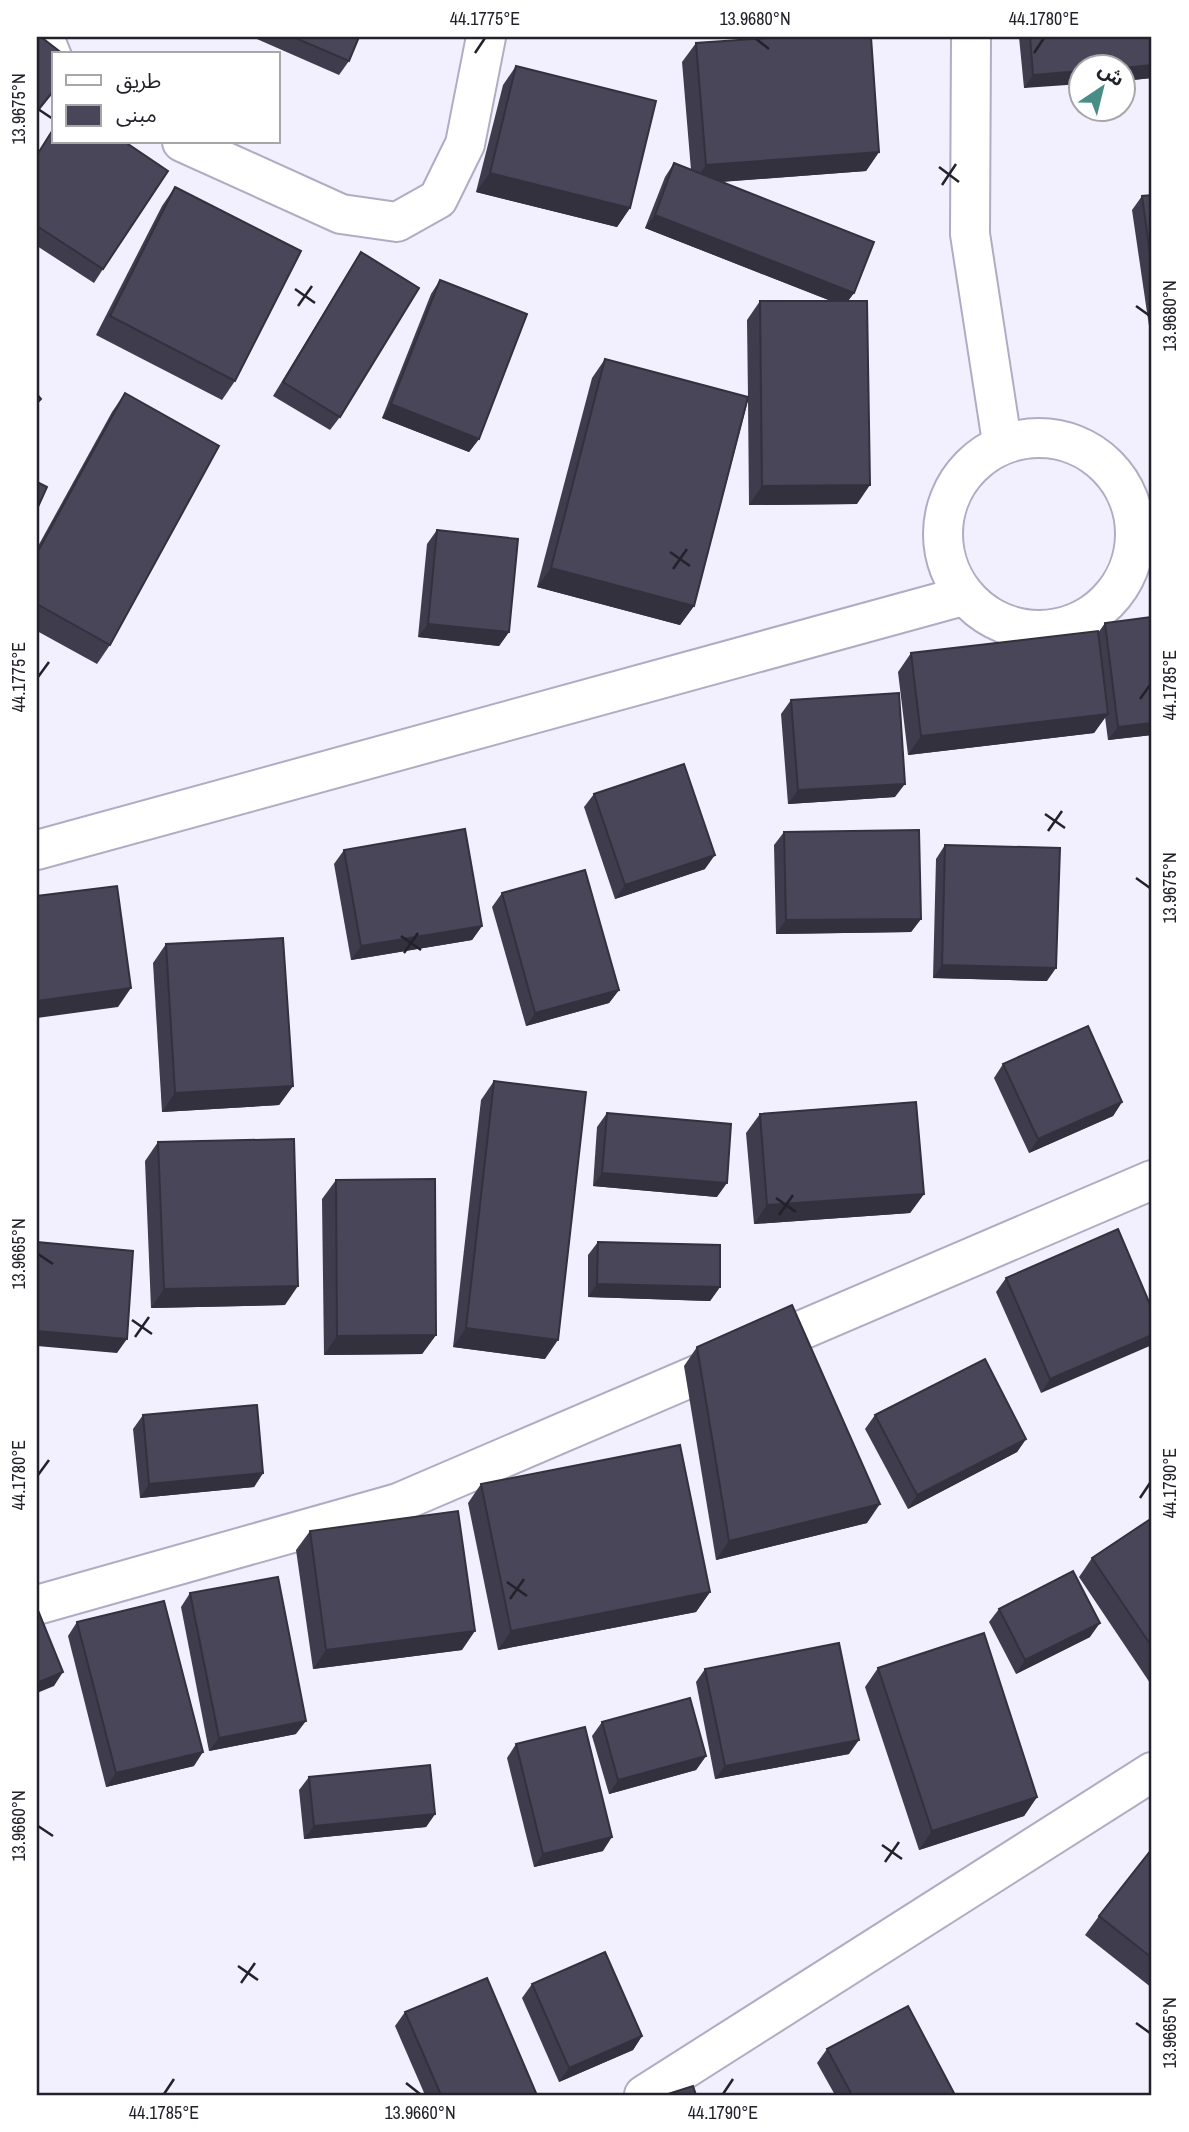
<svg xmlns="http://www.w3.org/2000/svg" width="1189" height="2132" viewBox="0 0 1189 2132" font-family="'Archivo Narrow','Noto Sans Arabic',sans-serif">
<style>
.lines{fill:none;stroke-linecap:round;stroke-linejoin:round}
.street-casing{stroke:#afacc3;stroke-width:42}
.secondary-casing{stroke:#afacc3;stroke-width:42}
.street{stroke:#fff;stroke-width:38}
.secondary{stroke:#fff;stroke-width:38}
.wall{fill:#3f3c4d}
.shaded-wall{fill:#33313e}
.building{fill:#494659;stroke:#33313e;stroke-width:2}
.ticks{fill:none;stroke:#23222a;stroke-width:2.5}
.neatline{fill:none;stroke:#23222a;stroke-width:2.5}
.ticks-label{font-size:18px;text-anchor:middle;fill:#23222a}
</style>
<rect width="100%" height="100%" fill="#f2f0fe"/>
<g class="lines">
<g class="street-casing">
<g id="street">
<polyline points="44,37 54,62"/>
<polyline points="182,142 341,214 397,222 438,199 465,144 486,37"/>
<polyline points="37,1605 398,1503 1152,1180"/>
<polyline points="644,2095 1152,1772"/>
</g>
</g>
<g class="secondary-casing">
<g id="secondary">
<polyline points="971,37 970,234 1002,442"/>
<circle cx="1039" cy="534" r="96"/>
<polyline points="37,850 963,596"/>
</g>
</g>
<use href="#street" class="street"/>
<use href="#secondary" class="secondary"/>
</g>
<g class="wall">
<polygon points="252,37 359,37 349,61 339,75"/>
<polygon points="1019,37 1152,37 1152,78 1123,81 1123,66 1024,88"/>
<polygon points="696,43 879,152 866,171 721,182 854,293 848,301 857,504 749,505 748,400 694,606 680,625 537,587 592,378 605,359 748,397 747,320 760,301 831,301 645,228 665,177 674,163 691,170 682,62"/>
<polygon points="516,66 630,208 617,227 476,192 503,85"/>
<polygon points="37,154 103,269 94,283 37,246"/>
<polygon points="175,187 235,381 222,400 96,335 162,206"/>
<polygon points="1152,195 1152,326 1149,326 1132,210 1142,196"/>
<polygon points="361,252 340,417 330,430 273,396 352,266"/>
<polygon points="440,280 479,439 469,452 382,418 431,294"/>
<polygon points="125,393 110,645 97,664 37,631 37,548 112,412"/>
<polygon points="437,530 509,632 499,646 418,637 427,544"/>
<polygon points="1152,617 1152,735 1108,740 1105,717 1094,733 908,755 898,672 911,653 1098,633 1105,623"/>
<polygon points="791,700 895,797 788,804 781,714"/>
<polygon points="594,794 705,869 615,899 584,807"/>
<polygon points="784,832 921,919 911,932 776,934 774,845"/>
<polygon points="945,845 1047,981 933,978 936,859"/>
<polygon points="344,850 482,926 472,940 351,960 334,864"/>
<polygon points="502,893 619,990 609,1003 526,1026 492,907"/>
<polygon points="166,944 293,1086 279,1105 162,1112 153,963"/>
<polygon points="1003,1064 1122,1102 1113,1116 1029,1153 994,1078"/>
<polygon points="494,1081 545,1359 453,1347 481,1100"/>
<polygon points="607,1113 717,1197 593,1186 597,1127"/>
<polygon points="760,1114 924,1194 910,1213 754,1224 746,1133"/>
<polygon points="158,1142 285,1305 151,1308 145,1161"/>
<polygon points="336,1180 436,1335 422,1354 324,1355 322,1199"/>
<polygon points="598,1242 720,1287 710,1301 588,1297 588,1255"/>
<polygon points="1006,1278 1152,1309 1041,1393 996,1292"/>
<polygon points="697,1347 867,1523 716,1560 684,1366"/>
<polygon points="143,1415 263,1473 254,1487 140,1498 133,1429"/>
<polygon points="875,1415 1026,1439 1017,1452 908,1509 865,1429"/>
<polygon points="481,1484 710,1592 696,1612 498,1650 468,1503"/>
<polygon points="1152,1518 1152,1686 1079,1577 1092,1558"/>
<polygon points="310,1531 462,1650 313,1669 296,1550"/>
<polygon points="190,1593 296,1734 209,1751 181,1607"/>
<polygon points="999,1609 1090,1637 1016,1674 989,1622"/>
<polygon points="77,1622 194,1766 106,1787 68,1636"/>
<polygon points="878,1668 1037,1797 1024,1816 919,1850 865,1687"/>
<polygon points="705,1669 849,1754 715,1779 696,1682"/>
<polygon points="602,1722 706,1756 696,1770 609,1794 592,1736"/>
<polygon points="516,1744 603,1851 534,1867 507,1758"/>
<polygon points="309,1777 435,1814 426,1827 304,1839 299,1790"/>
<polygon points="1152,1849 1152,1988 1085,1935 1099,1916"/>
<polygon points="532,1984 642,2036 633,2050 559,2082 522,1998"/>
<polygon points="405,2012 536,2093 534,2095 425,2095 395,2026"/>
<polygon points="827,2049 955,2095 835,2095 817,2063"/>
</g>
<g class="shaded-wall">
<polygon points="1152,65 1152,78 1123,81 1123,68"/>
<polygon points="1081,71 1081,84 1024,88 1033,75"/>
<polygon points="54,90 54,92 37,113 37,111"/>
<polygon points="879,152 866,171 692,184 706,165"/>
<polygon points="490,173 630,208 617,227 476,192"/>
<polygon points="655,215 854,293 844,306 645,228"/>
<polygon points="391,404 479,439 469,452 382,418"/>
<polygon points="870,485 857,504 749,505 762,486"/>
<polygon points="551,568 694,606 680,625 537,587"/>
<polygon points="428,624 509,632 499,646 418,637"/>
<polygon points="1108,714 1094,733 908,755 921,736"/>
<polygon points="1152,723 1152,735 1108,740 1118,727"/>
<polygon points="905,784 895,797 788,804 798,790"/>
<polygon points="715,855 705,869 615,899 625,885"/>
<polygon points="921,919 911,932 776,934 786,920"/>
<polygon points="482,926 472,940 351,960 361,946"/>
<polygon points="942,965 1056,968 1047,981 933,978"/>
<polygon points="131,988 118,1007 37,1018 37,1001"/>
<polygon points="619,990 609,1003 526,1026 535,1013"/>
<polygon points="293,1086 279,1105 162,1112 175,1093"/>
<polygon points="1122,1102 1113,1116 1029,1153 1038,1139"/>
<polygon points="602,1173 727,1183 717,1197 593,1186"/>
<polygon points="924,1194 910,1213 754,1224 767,1205"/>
<polygon points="597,1284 720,1287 710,1301 588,1297"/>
<polygon points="298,1286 285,1305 151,1308 164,1289"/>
<polygon points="466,1328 558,1340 545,1359 453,1347"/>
<polygon points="37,1331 127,1339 117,1353 37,1346"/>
<polygon points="436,1335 422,1354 324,1355 337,1336"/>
<polygon points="1152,1335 1152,1345 1041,1393 1050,1379"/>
<polygon points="1026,1439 1017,1452 908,1509 917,1495"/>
<polygon points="263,1473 254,1487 140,1498 149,1484"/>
<polygon points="880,1504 867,1523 716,1560 729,1541"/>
<polygon points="710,1592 696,1612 498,1650 511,1631"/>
<polygon points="1100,1623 1090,1637 1016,1674 1025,1660"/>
<polygon points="475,1631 462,1650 313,1669 326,1650"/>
<polygon points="63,1672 54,1686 37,1693 37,1683"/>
<polygon points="306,1721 296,1734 209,1751 219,1738"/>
<polygon points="859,1740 849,1754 715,1779 725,1766"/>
<polygon points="203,1752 194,1766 106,1787 116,1773"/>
<polygon points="706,1756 696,1770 609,1794 618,1780"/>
<polygon points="1037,1797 1024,1816 919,1850 932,1831"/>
<polygon points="435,1814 426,1827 304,1839 314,1826"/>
<polygon points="612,1837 603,1851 534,1867 543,1854"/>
<polygon points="642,2036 633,2050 559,2082 569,2068"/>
</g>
<g class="building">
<polygon points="37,37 41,37 63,54 54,54 54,90 37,111"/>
<polygon points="293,37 359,37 349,61"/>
<polygon points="781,37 871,37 879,152 706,165 696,43"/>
<polygon points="1030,37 1152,37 1152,65 1123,68 1123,66 1081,66 1081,71 1033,75"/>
<polygon points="516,66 656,101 630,208 490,173"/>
<polygon points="54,128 54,142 125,142 168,171 103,269 37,226 37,155"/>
<polygon points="674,163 874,242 854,293 655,215"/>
<polygon points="175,187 301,251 235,381 110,316"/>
<polygon points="1152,195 1152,268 1142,196"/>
<polygon points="361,252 419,288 340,417 283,382"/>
<polygon points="440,280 527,314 479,439 391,404"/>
<polygon points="760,301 867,301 870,485 762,486"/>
<polygon points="605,359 748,397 694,606 551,568"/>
<polygon points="125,393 219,446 110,645 37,604 37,553"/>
<polygon points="37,394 41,399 37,403"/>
<polygon points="37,482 47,487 37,509"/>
<polygon points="437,530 518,539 509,632 428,624"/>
<polygon points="1152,617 1152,723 1118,727 1105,623"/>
<polygon points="1098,631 1108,714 921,736 911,653"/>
<polygon points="899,693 905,784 798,790 791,700"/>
<polygon points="684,764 715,855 625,885 594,794"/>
<polygon points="465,829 482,926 361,946 344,850"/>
<polygon points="919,830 921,919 786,920 784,832"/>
<polygon points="945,845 1060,848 1056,968 942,965"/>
<polygon points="585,870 619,990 535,1013 502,893"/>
<polygon points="117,886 131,988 37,1001 37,896"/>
<polygon points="283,938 293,1086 175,1093 166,944"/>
<polygon points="1088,1026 1122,1102 1038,1139 1003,1064"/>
<polygon points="494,1081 586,1092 558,1340 466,1328"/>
<polygon points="916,1102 924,1194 767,1205 760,1114"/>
<polygon points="607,1113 731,1124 727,1183 602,1173"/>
<polygon points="294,1139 298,1286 164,1289 158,1142"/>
<polygon points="435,1179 436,1335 337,1336 336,1180"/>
<polygon points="1118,1229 1152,1309 1152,1335 1050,1379 1006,1278"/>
<polygon points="37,1242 133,1251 127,1339 37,1331"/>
<polygon points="598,1242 720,1245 720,1287 597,1284"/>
<polygon points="792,1305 880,1504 729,1541 697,1347"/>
<polygon points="985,1359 1026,1439 917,1495 875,1415"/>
<polygon points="257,1405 263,1473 149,1484 143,1415"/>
<polygon points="680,1445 710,1592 511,1631 481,1484"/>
<polygon points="458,1511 475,1631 326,1650 310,1531"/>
<polygon points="1152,1518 1152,1647 1092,1558"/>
<polygon points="1073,1571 1100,1623 1025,1660 999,1609"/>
<polygon points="278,1577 306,1721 219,1738 190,1593"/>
<polygon points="164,1601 203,1752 116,1773 77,1622"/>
<polygon points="37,1608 63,1672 37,1683"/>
<polygon points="984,1633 1037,1797 932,1831 878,1668"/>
<polygon points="839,1643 859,1740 725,1766 705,1669"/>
<polygon points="690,1698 706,1756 618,1780 602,1722"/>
<polygon points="585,1727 612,1837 543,1854 516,1744"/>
<polygon points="430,1765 435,1814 314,1826 309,1777"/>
<polygon points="1152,1849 1152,1958 1099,1916"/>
<polygon points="605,1952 642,2036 569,2068 532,1984"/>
<polygon points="487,1978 536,2093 531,2095 441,2095 405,2012"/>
<polygon points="908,2006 955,2095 852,2095 827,2049"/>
<polygon points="693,2086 696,2095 665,2095"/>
</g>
<path class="ticks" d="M755,38L769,49M475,53L485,38M1034,53L1044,38M38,109L53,119M939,167L959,182M942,185L956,164M295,289L315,303M298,306L312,286M1136,306L1150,316M670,552L690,566M673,569L687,549M38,677L49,662M1140,699L1150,685M1045,814L1065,828M1048,831L1062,811M1136,878L1150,888M401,936L421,950M404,953L418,933M776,1198L796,1212M779,1215L793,1195M38,1254L53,1264M132,1320L152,1334M135,1337L149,1317M38,1475L49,1460M1140,1498L1150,1483M507,1582L527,1596M510,1599L524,1579M38,1826L53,1836M882,1845L902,1859M885,1862L899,1842M238,1966L258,1980M241,1983L255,1963M1136,2023L1150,2033M406,2083L420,2094M164,2094L174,2079M723,2094L733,2079"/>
<rect width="1189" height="2132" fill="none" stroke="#ffffff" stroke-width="77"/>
<rect x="52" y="52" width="228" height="91" fill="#ffffff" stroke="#a7a7aa" stroke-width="2"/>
<rect x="66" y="75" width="35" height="10" fill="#ffffff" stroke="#a7a7aa" stroke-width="2"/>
<text x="116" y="88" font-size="21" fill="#23222a">طريق</text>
<rect x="66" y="105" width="35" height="21" fill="#494659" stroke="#a7a7aa" stroke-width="2"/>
<text x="116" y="122" font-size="21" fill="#23222a">مبنى</text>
<g transform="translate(1102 88) rotate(35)"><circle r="33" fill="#ffffff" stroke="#a7a7aa" stroke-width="2"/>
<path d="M0-5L12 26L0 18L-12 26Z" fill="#488e86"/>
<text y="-10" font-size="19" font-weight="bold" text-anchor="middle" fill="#23222a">ش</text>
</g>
<rect x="38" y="38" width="1112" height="2056" class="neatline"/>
<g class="ticks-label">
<text x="485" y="25">44.1775°E</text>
<text x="755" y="25">13.9680°N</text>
<text x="1044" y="25">44.1780°E</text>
<text transform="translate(19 109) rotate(-90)" y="6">13.9675°N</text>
<text transform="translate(1170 316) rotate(-90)" y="6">13.9680°N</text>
<text transform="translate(19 677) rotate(-90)" y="6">44.1775°E</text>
<text transform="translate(1170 685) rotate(-90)" y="6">44.1785°E</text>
<text transform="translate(1170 888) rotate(-90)" y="6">13.9675°N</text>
<text transform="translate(19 1254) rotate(-90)" y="6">13.9665°N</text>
<text transform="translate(19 1475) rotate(-90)" y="6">44.1780°E</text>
<text transform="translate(1170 1483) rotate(-90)" y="6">44.1790°E</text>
<text transform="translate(19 1826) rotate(-90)" y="6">13.9660°N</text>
<text transform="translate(1170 2033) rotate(-90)" y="6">13.9665°N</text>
<text x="164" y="2119">44.1785°E</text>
<text x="420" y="2119">13.9660°N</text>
<text x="723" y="2119">44.1790°E</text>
</g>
</svg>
